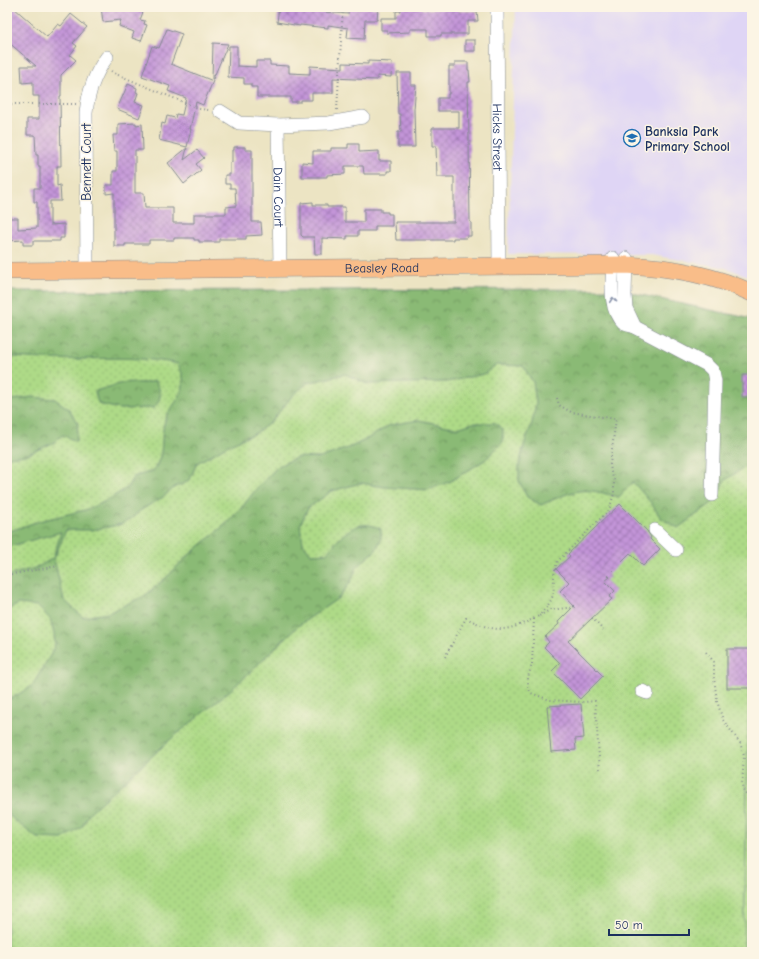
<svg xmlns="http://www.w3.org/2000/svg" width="759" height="959" viewBox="0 0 759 959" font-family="'Comic Neue',sans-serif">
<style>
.built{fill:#dfd5f5}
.grass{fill:url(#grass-dots);stroke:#648472}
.forest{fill:url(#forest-crowns);stroke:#527469}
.park{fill:url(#park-crowns);stroke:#648472}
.building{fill:url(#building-cross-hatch)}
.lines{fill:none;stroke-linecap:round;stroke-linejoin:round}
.minor-casing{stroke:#848a90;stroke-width:14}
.major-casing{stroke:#848a90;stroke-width:18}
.path{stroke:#848a90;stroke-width:2;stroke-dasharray:1 3;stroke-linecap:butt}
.minor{stroke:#fff;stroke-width:13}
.major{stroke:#f9bd89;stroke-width:17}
.oneway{stroke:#8d97ae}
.labels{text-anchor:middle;stroke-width:3;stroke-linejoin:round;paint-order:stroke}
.poi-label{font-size:13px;font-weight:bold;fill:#1b2f5e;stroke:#fcf5e5;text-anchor:start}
.street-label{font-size:13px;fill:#1b2f5e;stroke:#fcf5e5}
</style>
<defs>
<pattern id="grass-dots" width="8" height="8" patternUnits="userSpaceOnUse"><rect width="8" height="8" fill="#aeda87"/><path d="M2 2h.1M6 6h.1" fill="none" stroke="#95bb77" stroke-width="1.8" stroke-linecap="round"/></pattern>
<pattern id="forest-crowns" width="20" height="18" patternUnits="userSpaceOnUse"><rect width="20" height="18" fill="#8aba74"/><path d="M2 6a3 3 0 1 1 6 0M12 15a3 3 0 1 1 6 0" fill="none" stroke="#709862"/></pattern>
<pattern id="park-crowns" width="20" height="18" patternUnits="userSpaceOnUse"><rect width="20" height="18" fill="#aeda87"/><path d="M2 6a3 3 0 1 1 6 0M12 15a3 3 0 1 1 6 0" fill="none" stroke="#95bb77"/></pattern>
<pattern id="building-cross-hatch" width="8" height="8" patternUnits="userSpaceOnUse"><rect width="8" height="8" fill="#c394d8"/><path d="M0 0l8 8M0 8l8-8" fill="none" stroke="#9e79b2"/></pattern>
</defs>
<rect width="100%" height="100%" fill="#fcf5e5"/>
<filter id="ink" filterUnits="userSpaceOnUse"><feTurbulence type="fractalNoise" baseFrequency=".025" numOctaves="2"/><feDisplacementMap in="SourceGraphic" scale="8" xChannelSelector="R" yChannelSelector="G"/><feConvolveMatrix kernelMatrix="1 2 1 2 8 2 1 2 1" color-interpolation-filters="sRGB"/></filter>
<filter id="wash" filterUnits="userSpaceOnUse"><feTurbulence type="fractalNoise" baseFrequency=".012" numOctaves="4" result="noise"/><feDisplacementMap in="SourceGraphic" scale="16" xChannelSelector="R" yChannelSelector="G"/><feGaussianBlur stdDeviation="0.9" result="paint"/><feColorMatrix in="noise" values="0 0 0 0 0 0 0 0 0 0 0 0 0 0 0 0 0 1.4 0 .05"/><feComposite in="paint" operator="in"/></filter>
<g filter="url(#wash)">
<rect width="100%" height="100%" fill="#ece4c3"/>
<polygon class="built" points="516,7 752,7 752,277 722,267 651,255 508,254"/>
<polygon class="grass" points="7,292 752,319 752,521 744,952 7,952"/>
<g class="forest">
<path d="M614,289L752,319V462L724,481L715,501L678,528L661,518L651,503L633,482L619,497C606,494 592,489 579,491C566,493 553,500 541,505L527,497L519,481V466L524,445L532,423L536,403L533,382L523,366L496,365L484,374L447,382L367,384L345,374L307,383L292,396L271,422L256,433L232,443L197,463L190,479L185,483L175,487L163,497L141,510L132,518L122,524L113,526L92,530H66L54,559L64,600L83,617L108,613L146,595L169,575L184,559L227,523L243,506L256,489L278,466L298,457L320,458L353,446L365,440L390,425L419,420L457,428L473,423H495L503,429V442L485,460L472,468L451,481L428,490L384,487L361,483L332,491L308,508L300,525L303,543L311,554L327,553C342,535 356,516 381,529V539L376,550L357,567L351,581L340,597L298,626L233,688L171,739L90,812L82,827L62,839L37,838L14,820L7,812V699L12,698L32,686L51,654L55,644L54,634L50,619L37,606L19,604L7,610V576L38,567L53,558L61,532L7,547V532L39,521L85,510L102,503L127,488L133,477L153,471C166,452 159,441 165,420C169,407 183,398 183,384C184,376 181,371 178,364C146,357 115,358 83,359C58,360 32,359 7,356V291Z"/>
<path d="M155,381C162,391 162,399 154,408L119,409L99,404L97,400L95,391L126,382L144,383Z"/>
<polygon points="32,397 55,399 69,409 78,424 76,441 62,435 55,442 26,455 7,457 7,401"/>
</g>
<polygon class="park" points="752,521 752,952 744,952"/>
<g id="blocks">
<g class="building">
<polygon points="7,7 13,7 47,37 58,24 61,26 71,14 87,27 73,43 77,46 70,55 76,60 61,75 61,96 60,96 61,166 57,166 57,186 60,185 61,201 50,201 50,225 64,224 64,238 60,238 60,241 33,241 33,245 23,245 23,240 7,241 7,218 18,218 18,229 37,228 37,202 34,202 34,188 40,188 40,166 38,166 38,155 36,155 35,135 27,135 27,119 39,119 39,96 33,96 33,82 22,83 21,66 36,66 7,41"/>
<polygon points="101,7 145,7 140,20 145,21 144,24 147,25 141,41 132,38 134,32 119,26 121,20 103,22"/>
<polygon points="279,7 325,7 324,12 348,14 348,7 378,8 377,20 365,20 364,39 347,38 348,28 328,25 328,28 300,25 300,26 277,22"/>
<polygon points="411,7 422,7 422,9 444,9 444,7 453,7 453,8 459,8 459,11 477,11 478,21 468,21 468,34 441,34 441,36 428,36 428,29 410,29 410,32 387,33 387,30 381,30 381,18 396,18 396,11 401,11 401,8"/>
<polygon points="167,29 182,34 171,64 213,81 203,105 196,102 190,129 191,129 187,147 159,140 162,123 165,124 167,116 175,118 176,114 182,115 186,98 168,91 170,86 142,76 152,46 159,48"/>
<rect x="465" y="40" width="10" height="11"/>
<polygon points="213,43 228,44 213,79 212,79"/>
<polygon points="229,46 237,46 237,66 256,67 256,61 270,61 270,65 289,66 289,73 310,74 310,66 343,68 343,63 368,64 368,61 392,62 391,77 377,76 377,80 333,78 333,93 312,93 312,100 301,100 301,102 291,102 291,97 257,97 257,87 251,87 251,84 244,84 244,78 228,77"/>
<polygon points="455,62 468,62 468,70 469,70 470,82 468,82 469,141 470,222 471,222 471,236 467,236 467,238 453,238 453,240 396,240 395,222 454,222 454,177 437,177 436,146 432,146 432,128 459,128 459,111 438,111 438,98 448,98 448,94 449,94 449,66 455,66"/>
<polygon points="397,73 411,73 411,85 416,85 414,109 415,147 398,147 398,132 401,132 400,114 398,114"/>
<polygon points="128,84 137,88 136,92 138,93 135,102 144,105 139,118 117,109"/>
<polygon points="136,123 136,125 142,124 143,150 135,150 135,193 144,193 145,208 173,208 173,223 194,223 194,214 226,214 226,207 236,206 235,188 230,188 230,184 225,184 225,175 230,175 230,162 232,162 232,150 234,150 234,147 245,147 245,150 252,150 252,222 261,222 262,235 246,236 246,239 219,239 219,242 199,242 199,240 194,240 194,238 174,238 174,240 149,240 149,244 125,244 125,246 114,246 114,193 106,194 106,185 113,185 113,171 117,171 117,151 114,151 113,135 118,135 118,124"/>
<polygon points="348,144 359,144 359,152 379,151 379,161 391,161 391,171 387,171 387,174 364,174 363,166 345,166 345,174 327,175 327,177 302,177 302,162 313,163 313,151 331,151 331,148 348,148"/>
<polygon points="187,148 184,160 197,150 204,158 196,164 201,170 184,184 168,163"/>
<polygon points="313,202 313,205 327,205 327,207 345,207 345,222 364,222 364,209 381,209 381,212 388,212 388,214 392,214 392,226 375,226 375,231 358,231 358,236 347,236 347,239 322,238 322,254 315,254 314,237 303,237 301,235 301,203"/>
<polygon points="742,375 750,375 750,380 752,380 752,397 742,397"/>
<polygon points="620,504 647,531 651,537 650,539 660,549 643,566 630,553 608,575 610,577 605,581 615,591 609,597 612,599 568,641 603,676 580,699 552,671 560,663 544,647 549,642 545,637 559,624 558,622 574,606 560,591 569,582 556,569 570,556 568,554"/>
<rect x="727" y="649" width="25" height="39"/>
<polygon points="581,704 584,738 575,739 576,750 551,752 547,706"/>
</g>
</g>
</g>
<g filter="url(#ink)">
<use href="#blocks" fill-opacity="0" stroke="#848a90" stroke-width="1"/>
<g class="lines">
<g class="minor-casing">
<g id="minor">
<path id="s1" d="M497,7L499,267"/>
<polyline points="220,111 239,123 278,125 329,123 363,117"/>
<path id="s2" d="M278,125L280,268"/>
<path d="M613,258C613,277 607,309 623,323C626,325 632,326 635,327L707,365L713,371L715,381L712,495"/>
<polyline points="626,258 625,295 626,308 635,327"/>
<path d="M87,271L86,113C88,94 95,73 107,57"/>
<polyline points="655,530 676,550"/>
<polyline points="642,691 647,693"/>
</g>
</g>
<g class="major-casing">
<g id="major">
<path id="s3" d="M7,271L626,265C670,267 712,274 752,293"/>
</g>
</g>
<g class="path">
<polyline points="111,71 116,74 200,109 209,110"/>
<polyline points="7,104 76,104"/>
<polyline points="337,110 343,7"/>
<path d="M557,398L559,405L571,412L616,419L610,464L611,472L614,480V494L609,510L558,561C551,576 556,584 552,598C549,605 544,610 539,616L550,610L575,607"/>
<polyline points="7,575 58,566"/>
<polyline points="592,618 603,630"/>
<polyline points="534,619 532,664 528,677 528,687 531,693 550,700 583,702 595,701 600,772"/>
<polyline points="706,652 714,662 714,678 717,701 723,720 740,743 742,749 744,756 742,785 744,792 750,796 752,796"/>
<path d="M445,657L466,618C498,634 507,632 539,616"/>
</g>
<use href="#minor" class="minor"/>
<use href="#major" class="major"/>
</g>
<defs><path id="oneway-chevron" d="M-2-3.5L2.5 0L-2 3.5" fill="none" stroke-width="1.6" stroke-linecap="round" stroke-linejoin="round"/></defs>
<use class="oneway" href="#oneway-chevron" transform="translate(613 300) rotate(-95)"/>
</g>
<defs>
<g id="school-ring" transform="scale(0.9)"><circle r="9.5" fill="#fcf5e5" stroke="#1f6fb2" stroke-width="1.5"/><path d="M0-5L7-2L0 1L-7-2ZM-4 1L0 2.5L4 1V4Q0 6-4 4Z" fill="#1f6fb2"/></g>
</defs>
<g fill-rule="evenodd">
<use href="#school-ring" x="632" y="138"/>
</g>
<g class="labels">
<g class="poi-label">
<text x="645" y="136">Banksia Park<tspan x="645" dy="15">Primary School</tspan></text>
</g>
<g class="street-label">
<text dy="5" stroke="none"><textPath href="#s1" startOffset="130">Hicks Street</textPath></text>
<text transform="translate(86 162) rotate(-90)" y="5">Bennett Court</text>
<text dy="5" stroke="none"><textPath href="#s2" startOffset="72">Dain Court</textPath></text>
<text dy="5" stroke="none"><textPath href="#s3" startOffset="375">Beasley Road</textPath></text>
</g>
</g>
<rect width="759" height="959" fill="none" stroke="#fcf5e5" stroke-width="24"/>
<path d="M609 929v6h80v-6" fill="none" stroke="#1b2f5e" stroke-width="2"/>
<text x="615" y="929" font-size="12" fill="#1b2f5e" stroke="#fcf5e5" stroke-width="3" paint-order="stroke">50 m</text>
</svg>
